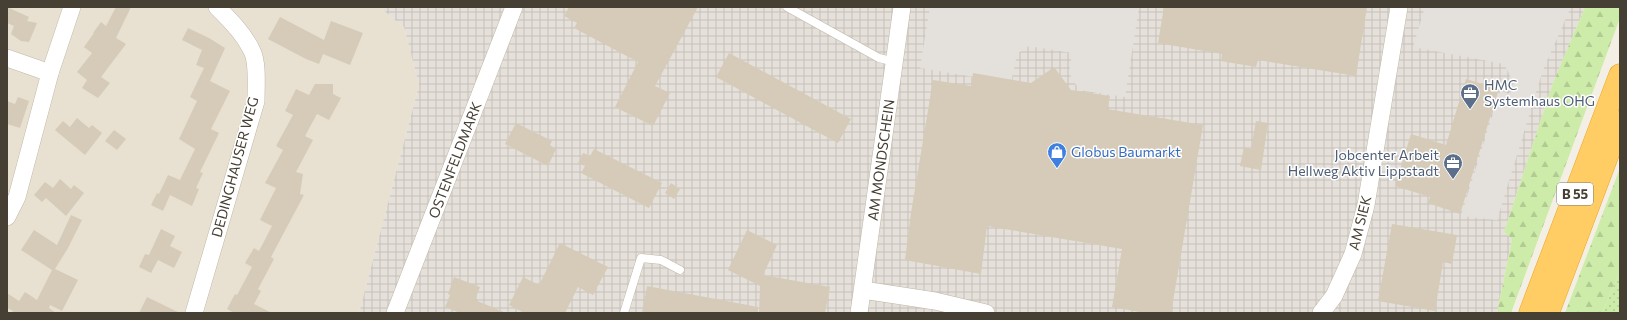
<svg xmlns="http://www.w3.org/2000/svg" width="1627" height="320" viewBox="0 0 1627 320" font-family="Commissioner,sans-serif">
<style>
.residential{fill:#e8e1d1}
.industrial{fill:url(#industrial-grid)}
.grass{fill:url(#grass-dots)}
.forest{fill:url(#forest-firs)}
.parking{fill:#e4e1dd}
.building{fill:#d6cbb8}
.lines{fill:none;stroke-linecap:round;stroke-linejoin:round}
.lane-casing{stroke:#c0b7a6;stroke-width:9}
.street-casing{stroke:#c0b7a6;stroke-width:18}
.highway-casing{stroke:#eba527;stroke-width:23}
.lane{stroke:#fff;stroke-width:8}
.street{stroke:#fff;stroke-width:17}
.highway{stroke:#ffcd63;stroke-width:22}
.labels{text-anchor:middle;stroke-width:3;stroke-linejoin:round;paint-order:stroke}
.shield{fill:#fff;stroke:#7e7970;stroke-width:1}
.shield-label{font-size:13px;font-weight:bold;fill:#463f33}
.service-label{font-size:14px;fill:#4e5e75;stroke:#fff;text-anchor:start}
.shop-label{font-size:14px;fill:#366cbe;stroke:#fff;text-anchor:start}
.street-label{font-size:14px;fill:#463f33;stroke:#fff}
</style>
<defs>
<pattern id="industrial-grid" width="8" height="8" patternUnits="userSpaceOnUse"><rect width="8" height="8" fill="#e5e0d9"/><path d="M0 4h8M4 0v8" fill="none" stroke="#c6c1bb"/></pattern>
<pattern id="grass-dots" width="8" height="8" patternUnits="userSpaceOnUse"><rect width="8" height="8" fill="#cdeca9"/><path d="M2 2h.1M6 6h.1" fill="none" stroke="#b1cb92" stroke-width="1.8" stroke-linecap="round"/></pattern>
<pattern id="forest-firs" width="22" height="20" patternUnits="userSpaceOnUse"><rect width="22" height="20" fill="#cdeca9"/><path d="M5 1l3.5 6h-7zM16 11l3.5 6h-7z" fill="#b1cb92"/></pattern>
</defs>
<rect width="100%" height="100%" fill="#f4efe4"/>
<polygon class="residential" points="7,7 379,7 404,27 419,85 359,313 7,313"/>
<polygon class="industrial" points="379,7 1585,7 1553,83 1504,232 1512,239 1497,313 359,313 419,85 404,27"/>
<polygon class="grass" points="1620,272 1620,313 1602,313"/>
<g class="forest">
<polygon points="1585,7 1620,7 1620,18 1511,313 1497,313 1512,239 1504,232 1553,83"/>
<polygon points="1620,168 1620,272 1602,313 1565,313"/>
</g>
<g class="parking">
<polygon points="930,7 1139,7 1125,97 1079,90 1069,73 1072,53 1029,46 1017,54 1011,83 920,68"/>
<polygon points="1425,7 1571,7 1543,70 1497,220 1461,216 1500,91 1510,94 1514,83 1504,64 1413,47"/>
</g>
<g class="building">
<polygon points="7,7 29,17 27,21 37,23 29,42 21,41 11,34 14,26 7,23"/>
<polygon points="116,7 131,7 116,38 126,44 101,77 110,83 98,98 82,88 87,80 77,72 92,53 84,47 94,33 93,33 101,22 106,26"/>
<polygon points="569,7 698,7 655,86 670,93 653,126 615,107 638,62 574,28 577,23 564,16"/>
<polygon points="1164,7 1367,7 1356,76 1258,60 1256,67 1221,61 1222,54 1158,43"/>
<polygon points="280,17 324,40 331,21 363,33 350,65 323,54 319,64 306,59 268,39"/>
<polygon points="188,28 209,38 225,48 210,81 230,91 211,129 219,133 200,172 203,173 196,188 199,189 192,206 170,195 163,211 151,205 157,193 159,194 168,175 180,180 195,149 179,139 197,101 190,97 204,68 196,65 202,50 182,40"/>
<polygon points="729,53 851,119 838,143 716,77"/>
<polygon points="1054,67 1071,90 1110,96 1107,109 1203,125 1171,313 1145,313 1112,307 1122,249 987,226 981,274 905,260 911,213 933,80 971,86 973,73 1031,83"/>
<polygon points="1466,79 1499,89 1460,214 1428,203 1430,197 1395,186 1411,134 1446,145"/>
<polygon points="315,84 333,84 333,94 341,98 329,120 317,114 305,136 313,140 296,172 303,174 300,194 304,195 271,257 274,259 258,289 261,291 254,304 272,313 234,313 227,309 235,294 237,295 252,267 245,263 254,248 259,251 272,226 260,220 276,188 265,183 283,150 276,146 293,115 285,111 296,89 309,95"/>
<polygon points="18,97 29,101 20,128 7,124 7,101 15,104"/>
<polygon points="77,118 89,128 92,125 102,133 85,155 55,130 63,121 70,127"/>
<polygon points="1256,121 1268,123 1261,170 1240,166 1244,147 1251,149"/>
<polygon points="516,123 552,141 550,145 556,149 548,166 505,144"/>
<polygon points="114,130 126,139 117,150 105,141"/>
<polygon points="594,149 662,183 649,208 581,173 585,166 578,163 583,153 590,156"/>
<polygon points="60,179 71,189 74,185 84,193 66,216 46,198 42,202 34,195 45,182 53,188"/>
<polygon points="671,183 680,189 674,199 665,193"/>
<polygon points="71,215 82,220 68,248 55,269 78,280 62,311 50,305 49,308 56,313 11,313 13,311 7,308 7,293 19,301 25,292 37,300 52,270 21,250 34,230 57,245"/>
<polygon points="1392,224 1457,235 1452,264 1443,262 1435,311 1378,301"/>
<polygon points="161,229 175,236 170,246 182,252 174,268 158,260 151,273 139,267 145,254 149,255"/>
<polygon points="747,230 777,245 763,275 830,287 825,313 759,313 760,286 728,270"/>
<polygon points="560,243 608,267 593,295 578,287 565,313 524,313 509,305 523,277 539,285"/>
<polygon points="454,277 480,287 475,300 506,313 460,313 445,307 450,295 448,294"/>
<polygon points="647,286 758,307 758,313 642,313"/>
<polygon points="147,297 180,313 139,313"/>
</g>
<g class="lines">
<g class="lane-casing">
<g id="lane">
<polyline points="787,7 879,58 895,62"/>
<polyline points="624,313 641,258 661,260 680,270"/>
</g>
</g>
<g class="street-casing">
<g id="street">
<polyline points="7,58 50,73"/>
<polyline points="7,217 17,197 50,73 72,7"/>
<polyline points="863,290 935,301 986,313"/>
<path d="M194,313L256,101C256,88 258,62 252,51C244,34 230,20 217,7"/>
<polyline points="395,313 514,7"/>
<polyline points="859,313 902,7"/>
<polyline points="1321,313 1334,296 1353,254 1366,205 1399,7"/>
</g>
</g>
<g class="highway-casing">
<g id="highway">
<polyline points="1530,313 1620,75"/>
<polyline points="1548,313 1620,122"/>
</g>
</g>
<use href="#lane" class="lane"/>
<use href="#street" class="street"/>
<use href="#highway" class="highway"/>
</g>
<defs>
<g id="office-pin" transform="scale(1)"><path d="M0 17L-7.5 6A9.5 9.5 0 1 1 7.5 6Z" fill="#5c6f8a" stroke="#fff"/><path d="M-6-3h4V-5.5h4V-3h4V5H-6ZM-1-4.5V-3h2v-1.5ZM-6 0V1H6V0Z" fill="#fff"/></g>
<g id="shop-pin" transform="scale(1)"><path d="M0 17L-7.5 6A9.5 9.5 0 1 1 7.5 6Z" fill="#3f7fe0" stroke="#fff"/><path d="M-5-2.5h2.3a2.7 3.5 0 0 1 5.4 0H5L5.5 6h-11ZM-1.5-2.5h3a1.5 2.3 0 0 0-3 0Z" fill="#fff"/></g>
</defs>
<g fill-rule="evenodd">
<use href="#office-pin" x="1470" y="93"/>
<use href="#shop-pin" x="1057" y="152"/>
<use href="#office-pin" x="1453" y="163"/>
</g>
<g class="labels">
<rect class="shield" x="1557" y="183" width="36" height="22" rx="3"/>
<g class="shield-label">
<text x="1575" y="199">B 55</text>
</g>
<g class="service-label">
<text x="1484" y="90">HMC<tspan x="1484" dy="16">Systemhaus OHG</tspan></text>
<text x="1439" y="160" text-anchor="end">Jobcenter Arbeit<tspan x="1439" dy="16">Hellweg Aktiv Lippstadt</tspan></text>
</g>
<g class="shop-label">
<text x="1071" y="157">Globus Baumarkt</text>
</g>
<g class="street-label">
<text transform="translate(455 160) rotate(-69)" y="5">OSTENFELDMARK</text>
<text transform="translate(881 160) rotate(-82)" y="5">AM MONDSCHEIN</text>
<text transform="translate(235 167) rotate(-75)" y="5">DEDINGHAUSER WEG</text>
<text transform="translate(1360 223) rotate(-76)" y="5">AM SIEK</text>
</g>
</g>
<rect width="1627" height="320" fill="none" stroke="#463f33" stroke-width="16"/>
</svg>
